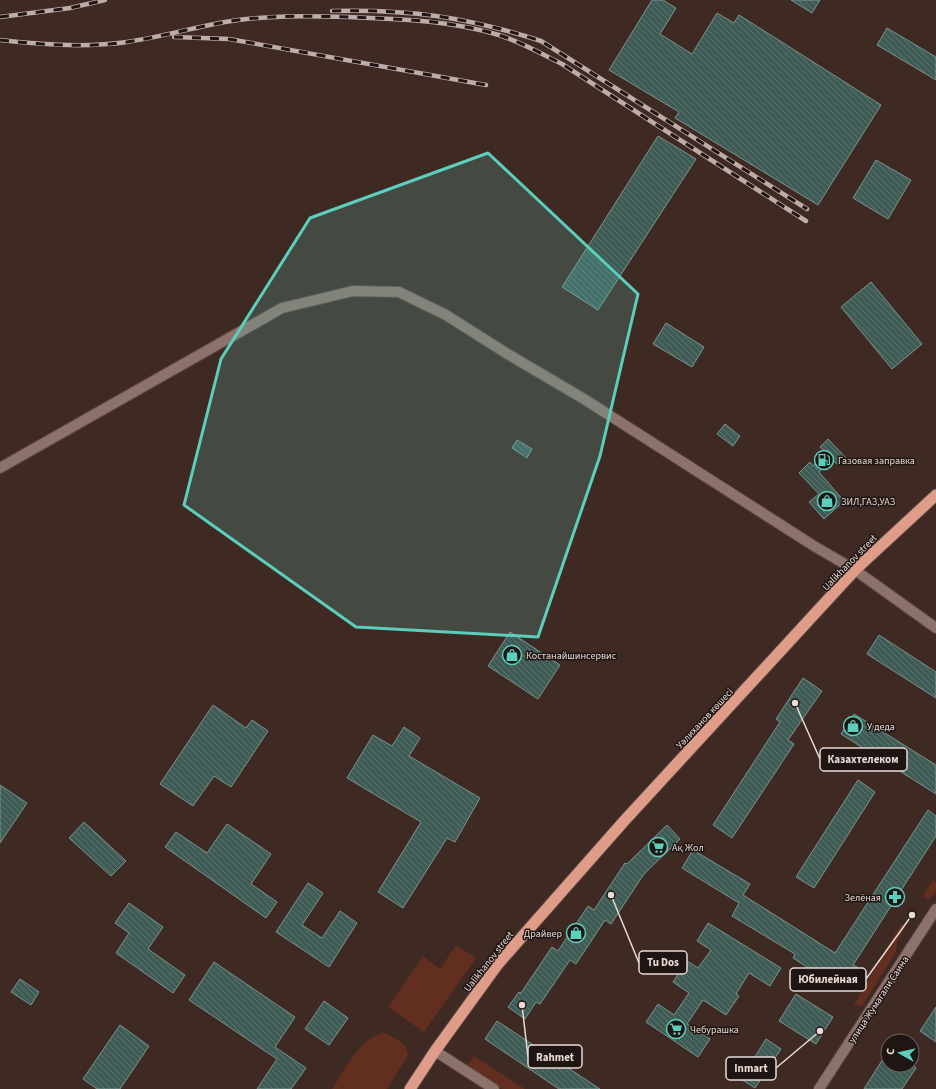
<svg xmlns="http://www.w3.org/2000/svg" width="936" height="1089" viewBox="0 0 936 1089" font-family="'Source Sans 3',sans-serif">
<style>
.grass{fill:#612e1f}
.building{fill:url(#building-back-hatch);stroke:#78958f}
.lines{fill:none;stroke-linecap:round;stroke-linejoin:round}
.minor-casing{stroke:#584641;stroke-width:12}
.tertiary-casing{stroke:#584641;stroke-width:12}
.trunk-casing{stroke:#584641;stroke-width:13}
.minor{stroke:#8c726b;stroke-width:10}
.tertiary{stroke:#8c726b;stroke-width:10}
.trunk{stroke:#df9c88;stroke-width:11}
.rail-casing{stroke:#bdaca8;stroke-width:4.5}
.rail{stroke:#1f1512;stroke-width:3;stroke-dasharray:9;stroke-linecap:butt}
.marked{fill:#5bcebc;fill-opacity:0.2;stroke:#5bcebc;stroke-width:3;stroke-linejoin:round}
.labels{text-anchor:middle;stroke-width:3;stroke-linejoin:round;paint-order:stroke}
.poi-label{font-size:10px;fill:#e9dad6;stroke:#1f1512;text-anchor:start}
.street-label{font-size:10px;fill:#e9dad6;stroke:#1f1512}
.leader{fill:none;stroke:#e9dad6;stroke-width:1.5}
.callout-dot{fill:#e9dad6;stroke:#1f1512;stroke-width:1.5}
.callout{fill:#1f1512;stroke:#e9dad6;stroke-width:1.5}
.callout-label{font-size:11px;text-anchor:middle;font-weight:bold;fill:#e9dad6}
</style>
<defs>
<pattern id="building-back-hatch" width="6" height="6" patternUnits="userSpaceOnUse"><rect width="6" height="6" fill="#3f5b55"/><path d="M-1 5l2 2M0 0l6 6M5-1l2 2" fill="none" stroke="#5b726d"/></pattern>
</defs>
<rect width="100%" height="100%" fill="#3f2923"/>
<g class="grass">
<polygon points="933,880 936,882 936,892 928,900 923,896"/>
<polygon points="901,924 906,927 897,942 896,952 862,1006 854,1005"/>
<polygon points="456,945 476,958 424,1032 388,1007 423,956 440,969"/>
<path d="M385,1033C396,1039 408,1043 408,1056L387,1089H332C345,1070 361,1035 385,1033Z"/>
<polygon points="474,1056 525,1089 502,1089 467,1066"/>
</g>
<g class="building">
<polygon points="652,0 663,0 676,8 660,34 692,54 717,13 734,23 739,15 881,105 818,205 675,118 679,112 609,70"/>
<polygon points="791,0 820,0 812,13"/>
<polygon points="887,28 936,57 936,80 877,45"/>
<polygon points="658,136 696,159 598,310 562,287"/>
<polygon points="876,160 911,180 888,219 853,198"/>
<polygon points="871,282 922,344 892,369 841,307"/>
<polygon points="666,323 704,347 692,367 653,344"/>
<polygon points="725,424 740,436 733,446 717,434"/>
<polygon points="828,439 846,458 838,465 832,459 819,472 844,501 824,519 809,502 819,494 799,473 810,462 813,466 826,452 820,447"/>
<polygon points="517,440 532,449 527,458 512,448"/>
<polygon points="510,632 560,665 538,699 488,666"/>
<polygon points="879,635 936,672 936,698 867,654"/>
<polygon points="803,678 822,691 788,740 794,744 732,838 713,825 780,722 776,719"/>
<polygon points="213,705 246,728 252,720 268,731 231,787 214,776 193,806 160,784"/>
<polygon points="854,714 936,765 936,794 841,734"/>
<polygon points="404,727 420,738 409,756 480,798 455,842 447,838 403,908 378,892 421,822 347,778 373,735 392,746"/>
<polygon points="858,780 875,792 814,888 796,877"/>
<polygon points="0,785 27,803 0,843"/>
<polygon points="928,810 936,816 936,836 853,965 857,967 843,990 793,958 795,954 732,916 739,903 682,868 693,850 750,884 743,895 835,953"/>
<polygon points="84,822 126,861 111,876 69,838"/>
<polygon points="227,824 271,854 251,884 277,902 266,918 165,847 176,832 207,853"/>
<polygon points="667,825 680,839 644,874 611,924 605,920 576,964 570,960 540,1004 536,1002 525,1019 508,1007 519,992 521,993 552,947 558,951 588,906 594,910 625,863 627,864"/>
<polygon points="308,883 323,893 302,925 322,938 340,911 357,923 329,967 276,932"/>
<polygon points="129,903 163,927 148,949 185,975 173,993 116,953 129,933 115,923"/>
<polygon points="708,923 781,968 770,986 749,973 736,994 739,996 726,1015 703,1000 687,1024 710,1039 698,1057 646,1022 658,1004 674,1015 689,993 673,982 687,961 698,968 711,950 697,941"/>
<polygon points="214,962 295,1017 275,1047 306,1068 291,1089 257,1089 277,1059 189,1000"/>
<polygon points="20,979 39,992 31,1005 11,992"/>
<polygon points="796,994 833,1017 816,1044 779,1021"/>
<polygon points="324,1001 348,1018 329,1045 305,1029"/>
<polygon points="936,1007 936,1042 920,1031"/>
<polygon points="497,1021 600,1089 559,1089 485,1039"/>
<polygon points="120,1025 149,1046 120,1089 97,1089 83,1079"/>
<polygon points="766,1039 781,1049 755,1088 741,1079"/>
<polygon points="888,1051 888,1065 911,1065 916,1068 902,1089 864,1089"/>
</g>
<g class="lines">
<g class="minor-casing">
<g id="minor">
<polyline points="0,468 282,308 353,291 399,292 446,315 506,353 584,399 814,546 855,570"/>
<polyline points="435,1051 494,1089"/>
</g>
</g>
<g class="tertiary-casing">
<g id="tertiary">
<polyline points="855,570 936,628"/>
<polyline points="819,1089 936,909"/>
</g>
</g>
<g class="trunk-casing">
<polyline id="trunk" points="410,1089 435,1051 498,964 625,820 855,570 936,495"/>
</g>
<use href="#minor" class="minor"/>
<use href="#tertiary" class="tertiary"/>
<use href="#trunk" class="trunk"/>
<g class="rail-casing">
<g id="rail">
<path d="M332,11C409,9 467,17 541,41L807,209"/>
<polyline points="0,17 70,8 105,0"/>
<polyline points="174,37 229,39 486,85"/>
<path d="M0,40C42,45 85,48 127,42C160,37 192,28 225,22C265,15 308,16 349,17C399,19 450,20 499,35C521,42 542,54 562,64L806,221"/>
</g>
</g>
<use href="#rail" class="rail"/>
</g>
<path class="marked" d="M488,153L638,294L600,456L538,637L356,627L184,505L221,359L310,218Z"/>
<defs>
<g id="fuel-ring" transform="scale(1)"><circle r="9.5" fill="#1f1512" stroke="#5bcebc" stroke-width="1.5"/><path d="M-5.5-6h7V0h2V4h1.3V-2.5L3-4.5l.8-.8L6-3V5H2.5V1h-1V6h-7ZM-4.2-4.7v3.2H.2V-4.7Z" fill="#5bcebc"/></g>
<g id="shop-ring" transform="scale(1)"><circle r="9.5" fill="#1f1512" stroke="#5bcebc" stroke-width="1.5"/><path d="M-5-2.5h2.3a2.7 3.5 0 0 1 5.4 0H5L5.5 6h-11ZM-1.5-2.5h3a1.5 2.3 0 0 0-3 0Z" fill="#5bcebc"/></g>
<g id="supermarket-ring" transform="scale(1)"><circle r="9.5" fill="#1f1512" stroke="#5bcebc" stroke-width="1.5"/><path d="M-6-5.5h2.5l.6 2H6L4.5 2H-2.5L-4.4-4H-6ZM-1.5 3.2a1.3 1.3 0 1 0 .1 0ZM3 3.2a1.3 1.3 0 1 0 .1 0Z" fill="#5bcebc"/></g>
<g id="pharmacy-ring" transform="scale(1)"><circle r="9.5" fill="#1f1512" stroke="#5bcebc" stroke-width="1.5"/><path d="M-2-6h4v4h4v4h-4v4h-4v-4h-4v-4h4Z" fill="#5bcebc"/></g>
</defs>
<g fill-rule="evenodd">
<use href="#fuel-ring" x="824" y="460"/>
<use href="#shop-ring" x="827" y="501"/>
<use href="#shop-ring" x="512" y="655"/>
<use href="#shop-ring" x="853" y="726"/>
<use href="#supermarket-ring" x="658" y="847"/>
<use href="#pharmacy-ring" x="895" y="897"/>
<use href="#shop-ring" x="576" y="933"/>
<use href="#supermarket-ring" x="676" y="1029"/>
</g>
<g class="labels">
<g class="poi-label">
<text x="838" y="464">Газовая заправка</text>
<text x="841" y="505">ЗИЛ,ГАЗ,УАЗ</text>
<text x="526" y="659">Костанайшинсервис</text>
<text x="867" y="730">У деда</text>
<text x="672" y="851">Ақ Жол</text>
<text x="881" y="901" text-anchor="end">Зелёная</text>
<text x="562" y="937" text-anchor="end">Драйвер</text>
<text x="690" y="1033">Чебурашка</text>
</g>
<g class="street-label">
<text transform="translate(849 562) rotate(-46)" y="4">Ualikhanov street</text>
<text transform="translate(704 718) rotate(-47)" y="4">Уәлиханов көшесі</text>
<text transform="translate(488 961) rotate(-52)" y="4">Ualikhanov street</text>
<text transform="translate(878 999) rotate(-57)" y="4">улица Жумагали Саина</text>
</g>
</g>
<path class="leader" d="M795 703L820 759M611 895L639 963M912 915L866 979M522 1005L528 1057M820 1031L776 1068"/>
<g class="callout-dot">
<circle cx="795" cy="703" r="4"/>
<circle cx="611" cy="895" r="4"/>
<circle cx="912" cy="915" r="4"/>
<circle cx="522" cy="1005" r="4"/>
<circle cx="820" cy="1031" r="4"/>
</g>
<g class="callout">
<rect x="820" y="748" width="87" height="23" rx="4"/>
<rect x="639" y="951" width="48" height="23" rx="4"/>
<rect x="790" y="968" width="76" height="23" rx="4"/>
<rect x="528" y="1045" width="54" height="23" rx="4"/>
<rect x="726" y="1057" width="50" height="23" rx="4"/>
</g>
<g class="callout-label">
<text x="863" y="763">Казахтелеком</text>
<text x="663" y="966">Tu Dos</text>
<text x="828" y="983">Юбилейная</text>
<text x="555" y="1061">Rahmet</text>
<text x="751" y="1072">Inmart</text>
</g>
<g transform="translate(900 1053) rotate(278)"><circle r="19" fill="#1f1512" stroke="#706460"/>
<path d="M0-3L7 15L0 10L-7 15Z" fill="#5bcebc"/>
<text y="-6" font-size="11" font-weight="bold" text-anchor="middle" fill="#e9dad6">С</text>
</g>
</svg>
